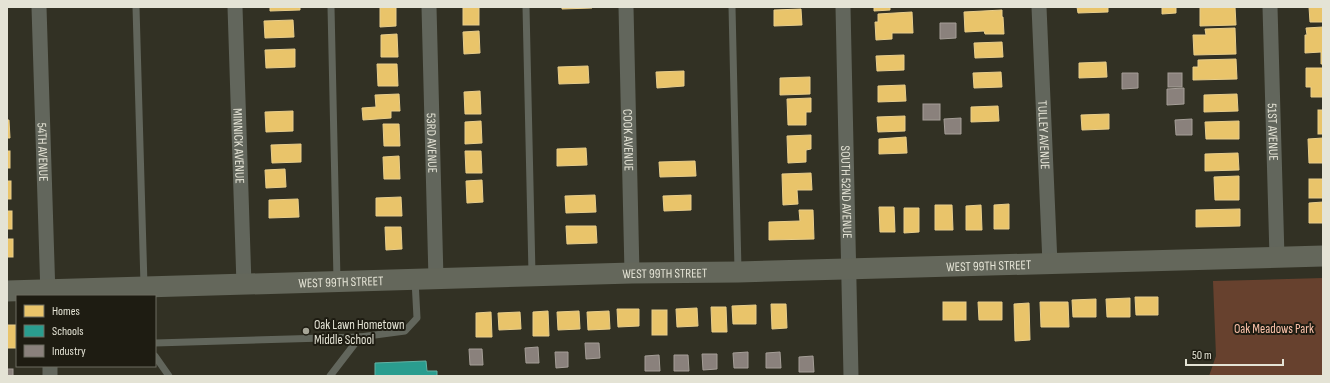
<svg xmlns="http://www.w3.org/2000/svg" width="1330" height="383" viewBox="0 0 1330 383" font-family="'Sofia Sans Condensed',sans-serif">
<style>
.green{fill:#67412e}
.homes{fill:#e9c46a;stroke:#e8cd8a}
.schools{fill:#2a9d8f;stroke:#62b2a4}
.industry{fill:#8a817c;stroke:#a59e97}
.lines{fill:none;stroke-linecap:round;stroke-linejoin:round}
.lane{stroke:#62665c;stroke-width:7}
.street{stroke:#62665c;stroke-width:15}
.secondary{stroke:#64675b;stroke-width:21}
.poi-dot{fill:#a6a597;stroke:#1e1c12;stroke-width:1.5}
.labels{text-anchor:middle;stroke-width:4;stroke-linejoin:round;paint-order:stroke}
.street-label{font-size:13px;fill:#e4e3d5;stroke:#1e1c12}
.poi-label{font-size:13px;fill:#e4e3d5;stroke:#1e1c12;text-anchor:start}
.park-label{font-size:13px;fill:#fbc2aa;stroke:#1e1c12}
</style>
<rect width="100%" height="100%" fill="#323124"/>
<polygon class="green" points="1323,278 1323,376 1209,376 1216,356 1213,281"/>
<g class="homes">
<polygon points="270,7 300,7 300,10 270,11"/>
<polygon points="380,7 396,7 396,26 380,27"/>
<rect x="463" y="7" width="16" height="18"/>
<polygon points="562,7 592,7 592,8 562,9"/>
<polygon points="874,7 890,7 890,10 874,11"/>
<polygon points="1077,7 1108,7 1108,12 1078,13"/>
<polygon points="1162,7 1176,7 1176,13 1162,14"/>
<polygon points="1200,7 1235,7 1236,25 1200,26"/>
<polygon points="1309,7 1323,7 1323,22 1310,22"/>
<polygon points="801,9 802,25 774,26 774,10"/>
<polygon points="1002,10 1002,17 1003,17 1004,34 985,34 984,31 965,32 964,12"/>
<polygon points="912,12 913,33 892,33 892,39 876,40 875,22 878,22 878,14"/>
<polygon points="293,20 294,37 265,38 264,21"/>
<polygon points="1323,27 1323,64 1321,64 1321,52 1305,53 1305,35 1307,35 1306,28"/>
<polygon points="1235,28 1236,54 1194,55 1193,35 1206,35 1205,29"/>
<polygon points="479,31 480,53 464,54 463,32"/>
<polygon points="397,34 398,57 381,57 381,35"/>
<polygon points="1002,42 1003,57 975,58 974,43"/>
<polygon points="295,49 295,67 266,68 265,50"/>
<polygon points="904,55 904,70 877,71 876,56"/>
<polygon points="1236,59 1237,79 1193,80 1193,67 1198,67 1198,60"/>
<polygon points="1106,62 1107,77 1079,78 1079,63"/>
<polygon points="377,64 397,64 398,86 378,86"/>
<polygon points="588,66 589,83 559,84 558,67"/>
<polygon points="1306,68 1323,68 1323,97 1311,97 1311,87 1306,87"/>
<polygon points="684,71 684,86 657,88 656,72"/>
<polygon points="1001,72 1002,87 974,88 973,73"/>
<polygon points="810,77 810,94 780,95 780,78"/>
<polygon points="905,85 906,101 878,102 878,86"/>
<polygon points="480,91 481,114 465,114 464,92"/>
<polygon points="399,94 400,111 391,111 391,118 363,120 362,108 376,107 375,95"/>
<polygon points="1237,94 1238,111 1204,112 1204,95"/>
<polygon points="811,98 811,112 806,112 806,125 788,125 787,99"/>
<polygon points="998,106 999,121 971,122 971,107"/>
<rect x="1318" y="110" width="5" height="24"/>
<polygon points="293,111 293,131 266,132 265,112"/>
<polygon points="1109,114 1109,129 1082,130 1081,115"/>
<polygon points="905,116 905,131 878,132 877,117"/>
<polygon points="7,120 9,120 10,138 7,138"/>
<polygon points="481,121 482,143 465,144 465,122"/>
<polygon points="1239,121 1239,139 1206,139 1205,122"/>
<polygon points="383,124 399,124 400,146 384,146"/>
<polygon points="811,135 811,149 806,150 806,162 788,163 787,136"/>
<polygon points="906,137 907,153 879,154 879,139"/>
<polygon points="1323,138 1323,163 1309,163 1308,139"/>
<polygon points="301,144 301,162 272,163 271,145"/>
<polygon points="586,148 587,165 557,166 557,149"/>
<rect x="7" y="151" width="3" height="17"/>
<polygon points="465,151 481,151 482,173 466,173"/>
<polygon points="1238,153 1239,170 1205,171 1205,154"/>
<polygon points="399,156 400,179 384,179 383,157"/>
<polygon points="695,161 696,176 660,177 659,162"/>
<polygon points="285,169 286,187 266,188 265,170"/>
<polygon points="811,173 812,190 797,190 798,204 783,205 782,174"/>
<polygon points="1239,176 1239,200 1215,200 1214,177"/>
<rect x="1309" y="179" width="14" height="19"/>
<polygon points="482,180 483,202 467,203 466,181"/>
<rect x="7" y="181" width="4" height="18"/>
<polygon points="595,195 596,212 566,213 565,196"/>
<polygon points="691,195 691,210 664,211 663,196"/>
<polygon points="401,197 402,216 376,216 376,198"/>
<polygon points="298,199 299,217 269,218 269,200"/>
<polygon points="1323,202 1323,223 1309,223 1309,203"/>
<polygon points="1009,204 1009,229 994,229 994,205"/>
<polygon points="935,205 952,205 953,230 935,230"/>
<polygon points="981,205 982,230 966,230 966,206"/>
<polygon points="879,207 894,207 895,232 880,232"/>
<polygon points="904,208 919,208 919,232 904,233"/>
<polygon points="1240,209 1240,226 1196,227 1196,210"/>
<polygon points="799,210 813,210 814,239 769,240 769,222 800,221"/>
<rect x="7" y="211" width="5" height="18"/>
<polygon points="566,226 596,226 597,243 567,244"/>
<polygon points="385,227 401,227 402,249 386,250"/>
<rect x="7" y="239" width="6" height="18"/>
<polygon points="1135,297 1158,297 1158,315 1136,315"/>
<polygon points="1130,298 1130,317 1107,317 1106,299"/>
<polygon points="1096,299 1096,317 1073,317 1072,300"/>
<rect x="943" y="302" width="23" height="18"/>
<polygon points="978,302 1002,302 1002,320 979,320"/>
<polygon points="1040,302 1068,302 1069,327 1041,327"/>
<polygon points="1029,303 1030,340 1015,341 1014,304"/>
<polygon points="771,304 786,304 787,328 772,329"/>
<polygon points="756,305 756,324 733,324 732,306"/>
<polygon points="711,307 726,307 727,332 712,332"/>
<polygon points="697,308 698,326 677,327 676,309"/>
<polygon points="617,309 639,309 639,326 618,327"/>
<rect x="652" y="310" width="15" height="25"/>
<polygon points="548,311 549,336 533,336 533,312"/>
<polygon points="579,311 580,329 558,330 557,312"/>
<polygon points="609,311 610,329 588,330 587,312"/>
<polygon points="491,312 492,337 476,337 476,313"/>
<polygon points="520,312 521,329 499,330 498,313"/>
<polygon points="7,325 16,325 17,348 7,348"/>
</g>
<polygon class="schools" points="426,361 427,371 437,371 437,376 375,376 375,363"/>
<g class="industry">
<polygon points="940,23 956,23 956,38 940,39"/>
<polygon points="1122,73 1138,73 1138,88 1122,89"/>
<rect x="1168" y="73" width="14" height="14"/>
<polygon points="1184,88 1184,104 1167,105 1167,89"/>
<rect x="923" y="104" width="17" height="16"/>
<polygon points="961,118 961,134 945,134 944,119"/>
<polygon points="1192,119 1192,135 1176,135 1175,120"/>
<polygon points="585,343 599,343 600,358 586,359"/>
<polygon points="538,347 539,363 526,363 525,348"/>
<polygon points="469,349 482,349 483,365 470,365"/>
<polygon points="555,352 568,352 568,367 556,368"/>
<polygon points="748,352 748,368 734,368 733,353"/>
<polygon points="780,352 781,368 766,368 766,353"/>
<polygon points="702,354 717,354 717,369 703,370"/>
<polygon points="659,355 660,371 645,371 645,356"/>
<polygon points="674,355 688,355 689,371 674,371"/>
<polygon points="813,356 814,372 799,372 799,357"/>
<rect x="7" y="369" width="6" height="7"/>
</g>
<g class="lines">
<g class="lane">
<polyline points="136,7 144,285"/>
<polyline points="331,7 337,280"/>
<polyline points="526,7 532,274"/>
<polyline points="732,7 738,270"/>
<polyline points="155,343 360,337"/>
<polyline points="155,356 169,376"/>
<polyline points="330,376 360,337 405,331 417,318 415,280"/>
</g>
<g class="street">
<path id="s1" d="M39,7L48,296"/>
<path id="s2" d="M235,7L244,285"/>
<path id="s3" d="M429,7L436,279"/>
<path id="s4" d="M626,7L632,273"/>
<path id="s5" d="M843,7L851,376"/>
<path id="s6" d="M1039,7L1050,264"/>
<path id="s7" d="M1270,7L1277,257"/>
<polyline points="50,366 50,376"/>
</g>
<path class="secondary" id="s8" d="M7,291L632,273L738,272L1323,256"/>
</g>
<circle class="poi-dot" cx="306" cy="331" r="4"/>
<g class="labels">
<g class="street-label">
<text dy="5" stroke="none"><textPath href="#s7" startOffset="125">51ST AVENUE</textPath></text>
<text dy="5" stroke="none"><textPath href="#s6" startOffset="128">TULLEY AVENUE</textPath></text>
<text dy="5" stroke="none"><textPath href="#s4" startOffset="133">COOK AVENUE</textPath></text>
<text dy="5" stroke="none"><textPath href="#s3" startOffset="136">53RD AVENUE</textPath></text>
<text dy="5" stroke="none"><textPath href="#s2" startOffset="139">MINNICK AVENUE</textPath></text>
<text dy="5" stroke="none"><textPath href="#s1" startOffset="145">54TH AVENUE</textPath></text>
<text dy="5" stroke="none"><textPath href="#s5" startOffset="185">SOUTH 52ND AVENUE</textPath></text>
<text dy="5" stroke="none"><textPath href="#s8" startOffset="982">WEST 99TH STREET</textPath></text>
<text dy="5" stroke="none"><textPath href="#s8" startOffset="658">WEST 99TH STREET</textPath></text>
<text dy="5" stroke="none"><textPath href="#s8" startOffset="334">WEST 99TH STREET</textPath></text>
</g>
<g class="poi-label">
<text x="314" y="329">Oak Lawn Hometown<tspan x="314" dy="15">Middle School</tspan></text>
</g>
<g class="park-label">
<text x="1274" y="333">Oak Meadows Park</text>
</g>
</g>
<rect width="1330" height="383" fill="none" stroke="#e4e3d5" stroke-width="16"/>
<rect x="16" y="295" width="140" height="72" fill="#1e1c12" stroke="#6d6c60"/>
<rect x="24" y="305" width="20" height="12" fill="#e9c46a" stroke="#6d6c60"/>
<text x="52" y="315" font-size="12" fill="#e4e3d5">Homes</text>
<rect x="24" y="325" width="20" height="12" fill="#2a9d8f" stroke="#6d6c60"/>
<text x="52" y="335" font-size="12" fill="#e4e3d5">Schools</text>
<rect x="24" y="345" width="20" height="12" fill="#8a817c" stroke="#6d6c60"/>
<text x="52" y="355" font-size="12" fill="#e4e3d5">Industry</text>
<path d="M1186 359v6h97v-6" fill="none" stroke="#e4e3d5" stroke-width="2"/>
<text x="1192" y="359" font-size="12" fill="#e4e3d5" stroke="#1e1c12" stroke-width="3" paint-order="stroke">50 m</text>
</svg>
